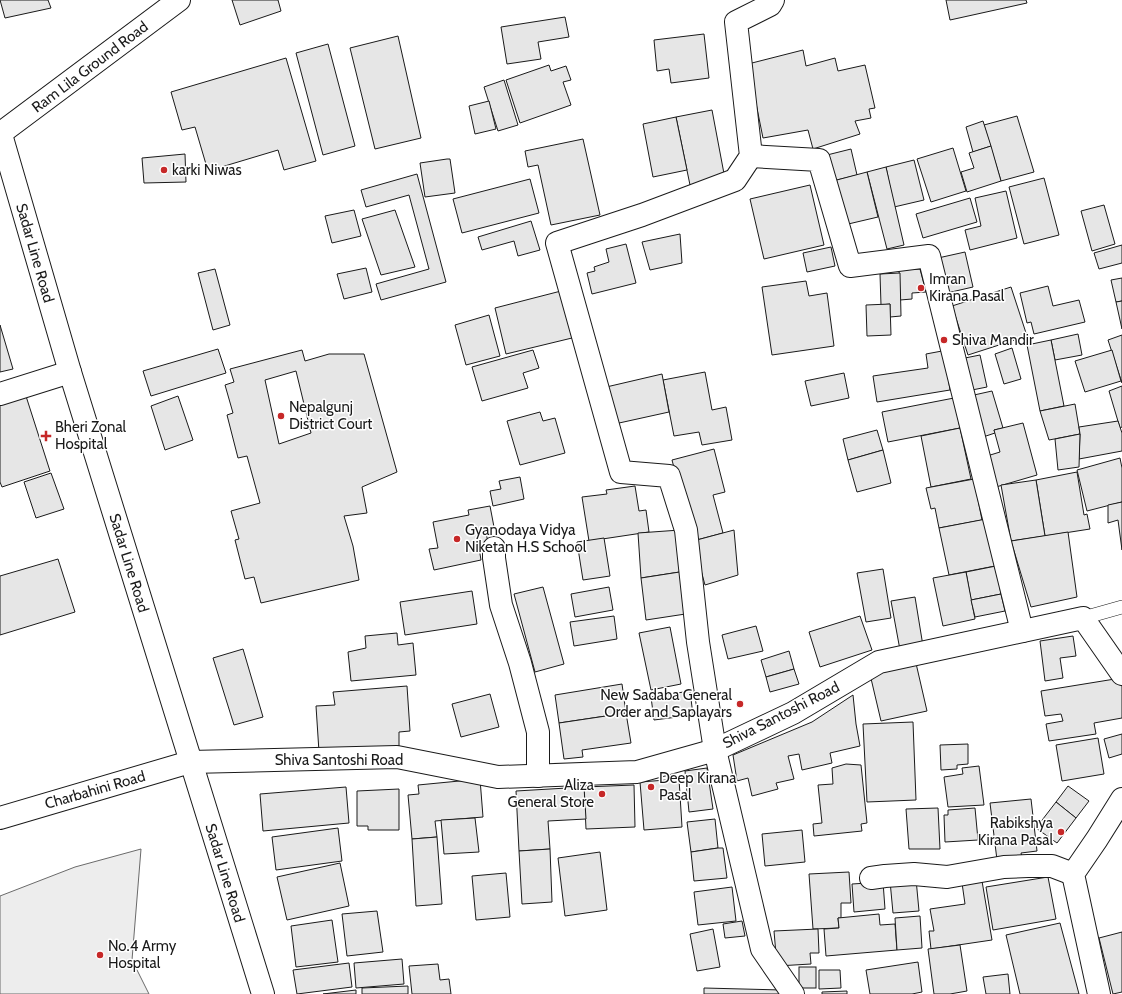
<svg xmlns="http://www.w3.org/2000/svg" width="1122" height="994" viewBox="0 0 1122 994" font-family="Cabin,sans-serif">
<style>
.built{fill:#ededed;stroke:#6a6a6a}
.building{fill:#e6e6e6;stroke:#1a1a1a;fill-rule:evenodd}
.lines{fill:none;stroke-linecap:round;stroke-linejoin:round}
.lane-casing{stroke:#1a1a1a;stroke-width:14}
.street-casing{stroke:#1a1a1a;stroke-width:24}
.secondary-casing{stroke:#1a1a1a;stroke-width:24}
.primary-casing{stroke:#1a1a1a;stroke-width:24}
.lane{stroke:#fff;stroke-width:13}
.street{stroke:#fff;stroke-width:22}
.secondary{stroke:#fff;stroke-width:22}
.primary{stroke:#fff;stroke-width:22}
.poi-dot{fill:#c62828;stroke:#fff;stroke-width:1.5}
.labels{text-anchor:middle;stroke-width:3;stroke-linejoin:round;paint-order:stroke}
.street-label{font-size:15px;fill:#1a1a1a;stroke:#fff}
.poi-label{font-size:15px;fill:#1a1a1a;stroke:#fff;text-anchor:start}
</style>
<rect width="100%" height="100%" fill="#fff"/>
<polygon class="built" points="141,849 132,960 149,994 0,994 0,896 75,867"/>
<g class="building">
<polygon points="0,0 48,0 51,8 5,18"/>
<polygon points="232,0 278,0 281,11 240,25"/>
<polygon points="946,0 1026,0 1027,3 950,20"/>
<polygon points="565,17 569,37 538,42 541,59 507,64 501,27"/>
<polygon points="704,34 709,78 671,83 669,69 657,71 654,40"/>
<polygon points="398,36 421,138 375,149 350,48"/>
<polygon points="328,44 355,146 323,155 296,53"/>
<polygon points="803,50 806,66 835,58 838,71 865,65 875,108 869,109 871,118 855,121 860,134 813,149 808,130 763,138 748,64"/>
<polygon points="286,58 316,161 284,170 278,150 208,171 195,127 182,130 171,92"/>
<polygon points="549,65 551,71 566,66 571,80 563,82 571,105 520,123 506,80"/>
<polygon points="504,80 518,125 498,131 484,87"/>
<polygon points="489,101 496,129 475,134 469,106"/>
<polygon points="712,110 725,179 690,185 676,117"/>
<polygon points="1017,116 1034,172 1001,181 984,125"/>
<polygon points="676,117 687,170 653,177 643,124"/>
<polygon points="983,121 991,146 973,152 966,127"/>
<polygon points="583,139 600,215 551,225 538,165 528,167 525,151"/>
<polygon points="991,146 1001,181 967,192 961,172 974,168 969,153"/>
<polygon points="953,148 966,191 931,202 917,159"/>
<polygon points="851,149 857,175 833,181 827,155"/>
<polygon points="185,154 186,182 144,183 142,158"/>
<polygon points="447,159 450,159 455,193 425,197 420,163"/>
<polygon points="914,160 924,200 894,207 886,167"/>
<polygon points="886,167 904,245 887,249 867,172"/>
<polygon points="867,172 878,217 844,225 833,181"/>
<polygon points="417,174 446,282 381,300 376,284 429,269 409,195 366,207 361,190"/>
<polygon points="1044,178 1059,235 1024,244 1009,187"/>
<polygon points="530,179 539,213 462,233 453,199"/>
<polygon points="810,185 824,245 764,259 750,199"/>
<polygon points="1006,191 1017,238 970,250 965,230 981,226 975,198"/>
<polygon points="970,198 977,222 923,238 916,214"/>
<polygon points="1104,205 1115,244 1092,251 1081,211"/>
<polygon points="354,210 361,236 332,243 325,216"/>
<polygon points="395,210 415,267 381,275 362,219"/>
<polygon points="531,221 540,250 518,256 514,241 482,250 478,237"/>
<polygon points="680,234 682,263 650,270 642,242"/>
<polygon points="626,244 636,283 592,294 587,273 595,271 594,267 609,262 606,249"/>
<polygon points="1122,245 1122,263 1099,269 1094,253"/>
<polygon points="831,247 835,266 807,272 803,253"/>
<polygon points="965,252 973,287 947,293 938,258"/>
<polygon points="366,268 372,292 344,299 337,274"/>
<polygon points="215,269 230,325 213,330 198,273"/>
<polygon points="920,269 926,292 912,293 912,299 900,300 899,270"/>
<polygon points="900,273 901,316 890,317 890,304 881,305 880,274"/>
<polygon points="1122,278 1122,301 1116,302 1111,280"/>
<polygon points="806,281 809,296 827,293 834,346 772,355 762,287"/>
<polygon points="1048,286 1053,306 1079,300 1085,322 1034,334 1031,322 1027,323 1020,293"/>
<polygon points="1011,287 1027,336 968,355 952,306"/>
<polygon points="561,291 572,338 506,354 495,308"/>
<polygon points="1122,301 1122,329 1116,302"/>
<polygon points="890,304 891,335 867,336 866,305"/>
<polygon points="489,315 500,356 466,365 455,325"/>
<polygon points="0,325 13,369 0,372"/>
<polygon points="1078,334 1082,355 1055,360 1051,340"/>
<polygon points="1122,335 1122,383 1108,340"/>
<polygon points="1051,340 1064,406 1040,411 1027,345"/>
<polygon points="1012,348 1021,379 1004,384 995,354"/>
<polygon points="218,349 226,373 151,396 143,371"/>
<path d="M302,350L305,361L329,354H364L397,472L362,487L367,513L344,516L353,546L359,580L261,603L254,577L245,579L235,540L239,539L231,511L260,503L247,456L238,458L227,415L233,413L225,385L234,382L230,369ZM296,371L311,433L279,444L265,380Z"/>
<polygon points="533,350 539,368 523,373 528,388 482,401 472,367"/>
<polygon points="1112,350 1121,381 1085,392 1075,361"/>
<polygon points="942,351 944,351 950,390 877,402 873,376 928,368 926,354"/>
<polygon points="980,355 987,387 972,390 965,358"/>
<polygon points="705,372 712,410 726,407 732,440 702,445 699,432 674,436 663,380"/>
<polygon points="844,373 849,398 811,406 805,381"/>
<polygon points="662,374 669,412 610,425 602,388"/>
<polygon points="1122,386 1122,427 1120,428 1109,391"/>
<polygon points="992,391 1003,428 994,430 995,433 983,437 974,395"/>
<polygon points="25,393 50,471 2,487 0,482 0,402"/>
<polygon points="178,396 193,440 165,450 151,406"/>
<polygon points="954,398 960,428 888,442 882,412"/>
<polygon points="1075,404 1080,434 1049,440 1040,411"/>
<polygon points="540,412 543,421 555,418 565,453 520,465 507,421"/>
<polygon points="1118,421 1122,433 1122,451 1079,459 1080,434 1079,427"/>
<polygon points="1023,423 1037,475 996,487 987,456 1000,452 994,430"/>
<polygon points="960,428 971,479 931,487 921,436"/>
<polygon points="877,430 883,450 848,460 843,439"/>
<polygon points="1080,434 1079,467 1058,470 1055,439"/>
<polygon points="714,449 725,492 713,495 723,533 693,541 672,460"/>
<polygon points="883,450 891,483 857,492 848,460"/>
<polygon points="1120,458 1122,468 1122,502 1087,511 1077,470"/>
<polygon points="1077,472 1084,515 1087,514 1090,529 1045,536 1036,480"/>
<polygon points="51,473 64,509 36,518 24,482"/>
<polygon points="520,477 524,499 493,506 490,491 501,489 499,481"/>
<polygon points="974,479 982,520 939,528 935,508 931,509 926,488"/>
<polygon points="1036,480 1045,536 1011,541 1001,485"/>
<polygon points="635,486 639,511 646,510 649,532 589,541 582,497 607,494 606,490"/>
<polygon points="1122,502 1122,550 1118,520 1108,523 1108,505"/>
<polygon points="490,506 494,527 485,529 489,546 479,548 481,560 434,570 429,549 438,548 433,522 469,515 468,510"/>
<polygon points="986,519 995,566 949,575 939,528"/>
<polygon points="680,530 686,571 641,578 638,533"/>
<polygon points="734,530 738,575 705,585 693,541"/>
<polygon points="1068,532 1077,597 1031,607 1011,541"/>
<polygon points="604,538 610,576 583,580 577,542"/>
<polygon points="58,559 75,612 0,635 0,576"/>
<polygon points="996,566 1001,594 971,600 966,572"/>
<polygon points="883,569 891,618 866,622 857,573"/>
<polygon points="686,571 692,613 646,620 641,578"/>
<polygon points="966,572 975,619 943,626 933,578"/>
<polygon points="543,587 564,664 535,672 514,594"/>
<polygon points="609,587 613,610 575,617 571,594"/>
<polygon points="472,591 477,624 405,635 400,602"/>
<polygon points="1001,594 1005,611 975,617 971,600"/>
<polygon points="915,597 923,646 900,650 891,601"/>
<polygon points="614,616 617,639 574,646 570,622"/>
<polygon points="860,616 872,650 820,667 809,632"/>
<polygon points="756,626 763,651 728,659 722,635"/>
<polygon points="670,627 681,684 651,690 639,633"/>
<polygon points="397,633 398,645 413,643 416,675 351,681 348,652 366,648 365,636"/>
<polygon points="1073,636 1076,656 1060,658 1063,678 1045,681 1040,641"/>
<polygon points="243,649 263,717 234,725 213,658"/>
<polygon points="789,651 794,669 766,677 761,660"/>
<polygon points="915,659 927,711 881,721 869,670"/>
<polygon points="794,669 799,684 770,692 766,677"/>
<polygon points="1121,678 1122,687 1122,718 1094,723 1096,734 1049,741 1046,724 1063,721 1061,714 1045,716 1041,691"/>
<polygon points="622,684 626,713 559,723 555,695"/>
<polygon points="407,686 410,731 399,732 399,746 319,752 316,706 335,705 333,692"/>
<polygon points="690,691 693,715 654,720 651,697"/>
<polygon points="490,694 499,727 461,737 452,704"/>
<polygon points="853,695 856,724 860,746 830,753 832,763 802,770 799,754 788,756 794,779 776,783 778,789 752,796 748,778 737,781 733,755 812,722"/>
<polygon points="626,713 631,743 582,750 583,757 564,759 559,723"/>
<polygon points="913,722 916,800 867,802 863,724"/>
<polygon points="1122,734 1122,754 1109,758 1104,739"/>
<polygon points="1098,738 1104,774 1062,781 1056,745"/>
<polygon points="968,744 968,764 957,765 957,769 941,770 940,745"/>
<polygon points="846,764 861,765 867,823 861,824 862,831 814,836 813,824 822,823 818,785 833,784 832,768"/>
<polygon points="979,766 984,805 948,807 944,777 963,774 962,768"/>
<polygon points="707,768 713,809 689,812 685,771"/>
<polygon points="480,779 483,817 435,821 437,837 412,839 408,795 419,794 418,785"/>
<polygon points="679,779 682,827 644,830 640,782"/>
<polygon points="634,785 635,827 586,829 584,787"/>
<polygon points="1068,786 1089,801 1076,818 1056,802"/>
<polygon points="346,787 349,823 263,831 260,794"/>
<polygon points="584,787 586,819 548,821 550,849 519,851 516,791"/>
<polygon points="399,789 399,830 368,830 368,826 357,826 357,791"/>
<polygon points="1031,799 1037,851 1021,853 1022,857 997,860 990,803"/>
<polygon points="1056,802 1076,818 1057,843 1036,828"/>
<polygon points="938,808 940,849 909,849 906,809"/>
<polygon points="975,808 978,840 945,842 944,815 948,815 948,810"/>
<polygon points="475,818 479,852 444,854 441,820"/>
<polygon points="715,819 718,848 691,852 687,822"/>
<polygon points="338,828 342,861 276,870 272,837"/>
<polygon points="802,830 805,862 765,866 762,834"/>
<polygon points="437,837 442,904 416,906 412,839"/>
<polygon points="718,848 723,848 727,878 694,881 691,852"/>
<polygon points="550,849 552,902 522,904 519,851"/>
<polygon points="600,852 607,910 565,916 558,858"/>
<polygon points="340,863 349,906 287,920 277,877"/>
<polygon points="849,872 851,903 841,903 841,918 838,918 839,928 813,929 809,874"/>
<polygon points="506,873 510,917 476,920 472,876"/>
<polygon points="1048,877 1056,919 993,930 986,887"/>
<polygon points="916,879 919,911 893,913 890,881"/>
<polygon points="982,881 992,940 931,949 929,931 934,931 930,909 965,904 962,883"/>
<polygon points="883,882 885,909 854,912 852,884"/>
<polygon points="732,887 736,921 698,925 694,892"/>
<polygon points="377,911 383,952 347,956 342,914"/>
<polygon points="879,914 880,925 895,924 897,950 826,956 824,929 839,928 838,918"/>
<polygon points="920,916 922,948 897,950 895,918"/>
<polygon points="332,920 338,962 296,967 291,926"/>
<polygon points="742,921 745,936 725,938 723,924"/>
<polygon points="1060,923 1079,994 1020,994 1006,935"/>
<polygon points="713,929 720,967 697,971 690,934"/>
<polygon points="818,929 819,953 810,953 811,964 777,966 774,931"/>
<polygon points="1122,932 1122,992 1113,994 1099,938"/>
<polygon points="960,945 967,991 950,994 934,994 928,949"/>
<polygon points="402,959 404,984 356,988 354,963"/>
<polygon points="918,962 922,992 912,994 870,994 866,970"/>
<polygon points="349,963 352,987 297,994 293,970"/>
<polygon points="438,964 440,980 449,979 451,994 412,994 409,966"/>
<rect x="799" y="967" width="17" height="21"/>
<polygon points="819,970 840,970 841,988 819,989"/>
<polygon points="1008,974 1010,994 986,994 983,977"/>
<polygon points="408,986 408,994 362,994 362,988"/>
<polygon points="704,988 782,990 782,994 704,994"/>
<polygon points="356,990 356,994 323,994"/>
<polygon points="847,991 847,994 822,994 822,992"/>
</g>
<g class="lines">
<g class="lane-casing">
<polyline id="lane" points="1083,618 1122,607"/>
</g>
<g class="street-casing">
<g id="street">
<polyline points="773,0 770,5 736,22 751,156 735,180 642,215 557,243 621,472 669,476 686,530 698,642 715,750 762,949 793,994"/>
<polyline points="1,133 179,0"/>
<polyline points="751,156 819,160 850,266 929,256 1022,631"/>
<polyline points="0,394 70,372"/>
<polyline points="494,548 494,558 501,605 520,663 538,732 538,776"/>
<polyline points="871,878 885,876 914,874 947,877 1004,867 1028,866 1052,866 1073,874"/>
<polyline points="1099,994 1073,874 1097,839 1122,799"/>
</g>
</g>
<g class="secondary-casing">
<polyline id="secondary" points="0,818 190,762 397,757 498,777 637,772 715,750 793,713 879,662 1083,618 1122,674"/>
</g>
<g class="primary-casing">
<polyline id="primary" points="0,131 70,372 263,994"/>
</g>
<use href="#lane" class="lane"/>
<use href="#street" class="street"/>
<use href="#secondary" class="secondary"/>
<use href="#primary" class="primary"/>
</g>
<g class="poi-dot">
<circle cx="164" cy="170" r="4"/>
<circle cx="921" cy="288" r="4"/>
<circle cx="944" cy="340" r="4"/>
<circle cx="281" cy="416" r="4"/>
<path d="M44 430h4v4h4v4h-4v4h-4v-4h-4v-4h4z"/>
<circle cx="457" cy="539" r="4"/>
<circle cx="740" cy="704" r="4"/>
<circle cx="651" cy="787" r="4"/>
<circle cx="602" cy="794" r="4"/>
<circle cx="1061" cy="832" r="4"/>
<circle cx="100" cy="955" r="4"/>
</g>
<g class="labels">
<g class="street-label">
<text transform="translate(90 67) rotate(-37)" y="5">Ram Lila Ground Road</text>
<text transform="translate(35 253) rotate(74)" y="5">Sadar Line Road</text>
<text transform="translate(129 563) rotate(73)" y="5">Sadar Line Road</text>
<text transform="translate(781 715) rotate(-27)" y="5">Shiva Santoshi Road</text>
<text x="339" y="765">Shiva Santoshi Road</text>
<text transform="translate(95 790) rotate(-16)" y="5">Charbahini Road</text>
<text transform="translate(225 873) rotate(73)" y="5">Sadar Line Road</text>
</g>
<g class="poi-label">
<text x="172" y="175">karki Niwas</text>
<text x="929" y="284">Imran<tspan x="929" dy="17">Kirana Pasal</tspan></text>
<text x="952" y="345">Shiva Mandir</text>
<text x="289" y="412">Nepalgunj<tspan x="289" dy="17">District Court</tspan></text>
<text x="55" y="432">Bheri Zonal<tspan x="55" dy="17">Hospital</tspan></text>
<text x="465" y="535">Gyanodaya Vidya<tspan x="465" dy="17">Niketan H.S School</tspan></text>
<text x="732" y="700" text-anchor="end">New Sadaba General<tspan x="732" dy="17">Order and Saplayars</tspan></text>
<text x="659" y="783">Deep Kirana<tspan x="659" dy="17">Pasal</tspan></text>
<text x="594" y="790" text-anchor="end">Aliza<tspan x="594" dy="17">General Store</tspan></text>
<text x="1053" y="828" text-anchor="end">Rabikshya<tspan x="1053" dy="17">Kirana Pasal</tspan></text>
<text x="108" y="951">No.4 Army<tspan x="108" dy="17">Hospital</tspan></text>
</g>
</g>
</svg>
